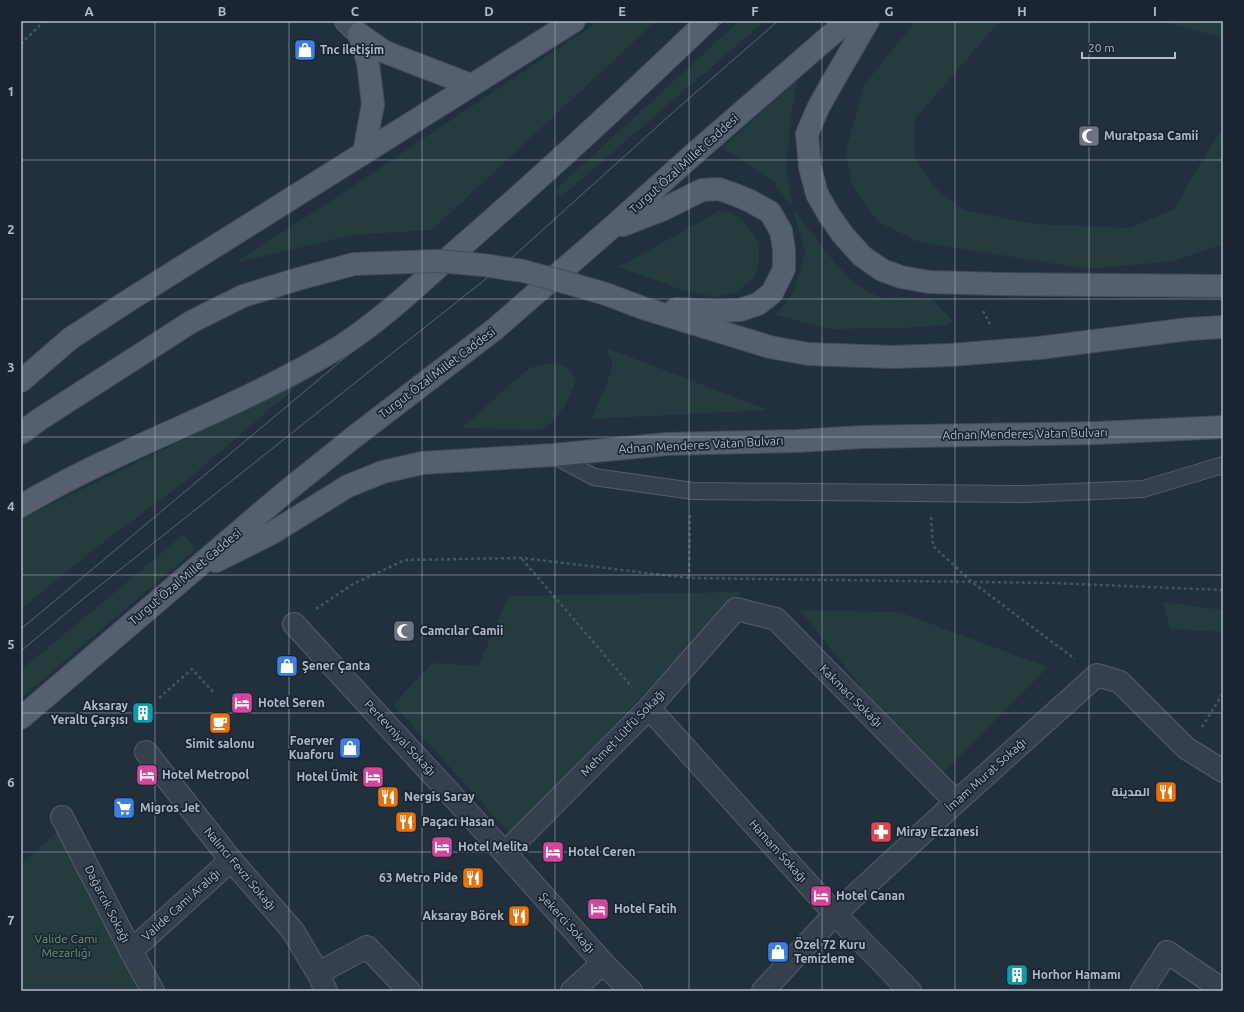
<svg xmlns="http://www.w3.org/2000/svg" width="1244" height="1012" viewBox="0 0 1244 1012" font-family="Ubuntu,Cairo,sans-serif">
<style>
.green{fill:#243c3e}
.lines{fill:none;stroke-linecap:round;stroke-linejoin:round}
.service-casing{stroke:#545e6b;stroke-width:18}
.minor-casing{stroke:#545e6b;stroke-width:24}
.secondary-casing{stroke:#545e6b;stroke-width:24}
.primary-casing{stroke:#424c59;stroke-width:24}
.path{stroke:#42595b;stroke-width:2.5;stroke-dasharray:3 3;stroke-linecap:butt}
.service{stroke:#36404d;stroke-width:16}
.minor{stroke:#36404d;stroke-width:22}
.secondary{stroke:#445060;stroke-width:22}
.primary{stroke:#54606d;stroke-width:22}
.tram{stroke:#586574;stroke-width:1}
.primary-bridge-casing{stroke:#424c59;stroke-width:24;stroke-linecap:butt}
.primary-bridge{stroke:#54606d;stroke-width:22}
.grid{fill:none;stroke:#b2bbc8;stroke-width:1;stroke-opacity:0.55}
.labels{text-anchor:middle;stroke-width:3.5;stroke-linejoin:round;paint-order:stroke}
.poi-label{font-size:12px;font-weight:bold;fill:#b2bbc8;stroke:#1b2532;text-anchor:start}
.street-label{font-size:12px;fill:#b2bbc8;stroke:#1b2532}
.park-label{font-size:12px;fill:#689a71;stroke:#1b2532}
.neatline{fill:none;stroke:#b2bbc8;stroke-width:1.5}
.grid-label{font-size:13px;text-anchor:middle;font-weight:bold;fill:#b2bbc8}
</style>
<rect width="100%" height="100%" fill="#222f3d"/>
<g class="green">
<polygon points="599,21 656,21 432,230 352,235 235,263 329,202"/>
<polygon points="739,21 765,21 561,197 555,190"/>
<polygon points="916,21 1000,21 915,119 915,157 933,186 963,210 1035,224 1129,228 1175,209 1195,172 1223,127 1223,244 1175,261 1086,269 916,241 877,221 852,185 846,151 864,85"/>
<polygon points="1162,21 1223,21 1223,38"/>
<polygon points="798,79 792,110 786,165 793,209 835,263 854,283 880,298 899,297 932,299 953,321 946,325 903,328 831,329 776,315 794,291 805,253 793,209 773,181 722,148"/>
<polygon points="719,211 731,212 741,219 751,230 759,243 759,262 753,279 736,292 716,297 685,291 619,267"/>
<path d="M607,348L768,410L592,419C596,406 613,374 612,363C611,358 608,353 607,348Z"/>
<polygon points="548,364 563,365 573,373 575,383 567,402 555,420 540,430 462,428 521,375 532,367"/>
<polygon points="303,381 191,477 92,551 21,609 21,519"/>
<polygon points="183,535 196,549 21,698 21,670 96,608"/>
<polygon points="742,592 510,834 393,704 433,663 478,666 509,596"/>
<polygon points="1163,602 1223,610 1223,632 1170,629"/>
<polygon points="800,610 899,612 1048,667 935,781"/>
<polygon points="57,832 141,991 21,991 21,865"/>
</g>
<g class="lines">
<g class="service-casing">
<polyline id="service" points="553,455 594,477 693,491 1025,494 1143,489 1223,465"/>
</g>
<g class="minor-casing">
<g id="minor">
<polyline points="294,624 505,853 603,963 631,991"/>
<polyline points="649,708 835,914 910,991"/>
<polyline points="146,752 231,860 293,931 318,973 326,991"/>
<polyline points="62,817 131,951 153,991"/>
<polyline points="505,853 649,708 736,609 776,619 956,802"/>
<polyline points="131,951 231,860"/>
<polyline points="318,973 367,947 409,991"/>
<polyline points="572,991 603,963"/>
<polyline points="763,991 835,914 956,802 1097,675 1120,682 1186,748 1223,771"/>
<polyline points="1142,991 1167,952 1223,990"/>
</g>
</g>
<g class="secondary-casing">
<polyline id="secondary" points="346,21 359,34"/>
</g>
<g class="primary-casing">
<g id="primary">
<polyline points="868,21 832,83 818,108 807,134 810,167 817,194 829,215 843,235 862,256 882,270 901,277 929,282 1001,284 1223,286"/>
<polyline points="359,34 385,52 471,85"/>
<polyline points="359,34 368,63 373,104 364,153"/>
<polyline points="623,225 664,209 702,190 719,189 736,195 750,201 770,212 781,231 784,250 784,269 772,293 758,304 740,310 716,311 676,309"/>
<polyline points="575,285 606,294 643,308 770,347 808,354 893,357 950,355 1039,348 1189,329 1223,327"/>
<polyline points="21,381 71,338 131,299 574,21"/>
<polyline points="21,433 40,419 132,360"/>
<path d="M21,506C124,445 239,409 341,346C385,318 423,280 462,246C546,173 627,98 707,21"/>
<polyline points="216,561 272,533 348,486 383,472 422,463 553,455 667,444 797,441 863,437 1098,433 1223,427"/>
<polyline points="21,718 283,494 354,437 495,329 610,229 696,152 847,21"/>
</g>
</g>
<g class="path">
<polyline points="21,44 44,21"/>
<polyline points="983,311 990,324"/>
<polyline points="931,517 933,546 972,582 1075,659"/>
<polyline points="522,559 632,687"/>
<polyline points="689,578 690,514"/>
<polyline points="316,609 353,584 405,560 522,558 689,578 1052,583 1223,590"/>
<polyline points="159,698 192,669 214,693"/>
<polyline points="1202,727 1223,693"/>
</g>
<use href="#service" class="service"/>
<use href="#minor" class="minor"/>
<use href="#secondary" class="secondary"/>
<use href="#primary" class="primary"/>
<g class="tram">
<polyline points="21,629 484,241 723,21"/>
<polyline points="21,651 83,599 507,262 679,107 778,21"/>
</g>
<g class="primary-bridge-casing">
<polyline id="primary-bridge" points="132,360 191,322 243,296 298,279 354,264 438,261 483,265 523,271 575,285"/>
</g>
<use href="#primary-bridge" class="primary-bridge"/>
</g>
<path class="grid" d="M155,21V991M289,21V991M422,21V991M555,21V991M689,21V991M822,21V991M955,21V991M1089,21V991M21,160H1223M21,299H1223M21,437H1223M21,575H1223M21,713H1223M21,852H1223"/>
<defs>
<g id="shop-square" transform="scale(1.15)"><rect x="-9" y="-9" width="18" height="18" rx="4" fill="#3f7fe0" stroke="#1b2532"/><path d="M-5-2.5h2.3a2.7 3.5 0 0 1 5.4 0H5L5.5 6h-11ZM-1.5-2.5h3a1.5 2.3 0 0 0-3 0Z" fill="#fff"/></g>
<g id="mosque-square" transform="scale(1.15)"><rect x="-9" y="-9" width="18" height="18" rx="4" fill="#6b7280" stroke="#1b2532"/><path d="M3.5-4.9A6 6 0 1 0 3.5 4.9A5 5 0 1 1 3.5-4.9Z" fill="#fff"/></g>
<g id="hotel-square" transform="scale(1.15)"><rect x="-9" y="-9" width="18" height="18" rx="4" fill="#d1479c" stroke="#1b2532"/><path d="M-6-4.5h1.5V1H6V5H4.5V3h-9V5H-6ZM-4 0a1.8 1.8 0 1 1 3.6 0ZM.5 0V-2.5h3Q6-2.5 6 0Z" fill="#fff"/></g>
<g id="building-square" transform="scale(1.15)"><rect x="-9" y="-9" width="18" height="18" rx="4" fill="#0f9aa8" stroke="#1b2532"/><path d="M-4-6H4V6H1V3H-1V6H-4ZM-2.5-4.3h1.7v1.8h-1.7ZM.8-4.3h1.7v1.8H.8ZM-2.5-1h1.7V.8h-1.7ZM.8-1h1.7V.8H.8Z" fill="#fff"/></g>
<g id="cafe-square" transform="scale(1.15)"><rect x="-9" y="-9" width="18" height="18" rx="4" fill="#e8710a" stroke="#1b2532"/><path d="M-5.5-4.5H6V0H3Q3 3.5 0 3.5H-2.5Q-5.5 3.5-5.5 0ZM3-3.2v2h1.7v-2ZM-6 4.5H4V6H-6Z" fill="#fff"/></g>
<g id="restaurant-square" transform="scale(1.15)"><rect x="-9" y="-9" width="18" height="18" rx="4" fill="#e8710a" stroke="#1b2532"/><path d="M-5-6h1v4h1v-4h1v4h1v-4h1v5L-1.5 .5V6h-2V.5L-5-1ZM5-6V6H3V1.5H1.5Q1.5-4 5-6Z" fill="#fff"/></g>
<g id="supermarket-square" transform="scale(1.15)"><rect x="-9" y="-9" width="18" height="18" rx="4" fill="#3f7fe0" stroke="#1b2532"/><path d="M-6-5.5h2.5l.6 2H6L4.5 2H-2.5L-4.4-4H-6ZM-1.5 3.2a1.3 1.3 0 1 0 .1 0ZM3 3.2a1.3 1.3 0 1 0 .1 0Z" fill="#fff"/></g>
<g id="pharmacy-square" transform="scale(1.15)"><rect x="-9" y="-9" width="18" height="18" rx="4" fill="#e0444e" stroke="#1b2532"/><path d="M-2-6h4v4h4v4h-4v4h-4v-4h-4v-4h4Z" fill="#fff"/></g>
</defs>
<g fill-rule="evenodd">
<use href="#shop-square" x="305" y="50"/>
<use href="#mosque-square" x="1089" y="136"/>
<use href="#mosque-square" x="404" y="631"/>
<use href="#shop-square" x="287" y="666"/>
<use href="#hotel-square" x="242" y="703"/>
<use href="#building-square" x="143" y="713"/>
<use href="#cafe-square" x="220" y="723"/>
<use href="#shop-square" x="350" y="748"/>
<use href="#hotel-square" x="147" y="775"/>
<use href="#hotel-square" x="373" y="777"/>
<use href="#restaurant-square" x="1166" y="792"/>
<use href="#restaurant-square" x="388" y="797"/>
<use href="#supermarket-square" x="124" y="808"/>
<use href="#restaurant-square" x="406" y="822"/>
<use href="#pharmacy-square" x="881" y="832"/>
<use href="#hotel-square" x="442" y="847"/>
<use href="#hotel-square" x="553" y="852"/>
<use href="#restaurant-square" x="473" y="878"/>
<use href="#hotel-square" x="821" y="896"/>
<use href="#hotel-square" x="598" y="909"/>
<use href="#restaurant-square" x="519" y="916"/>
<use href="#shop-square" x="778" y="952"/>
<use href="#building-square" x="1017" y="975"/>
</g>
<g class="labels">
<g class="poi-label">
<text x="320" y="54">Tnc iletişim</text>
<text x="1104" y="140">Muratpasa Camii</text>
<text x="420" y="635">Camcılar Camii</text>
<text x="302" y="670">Şener Çanta</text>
<text x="258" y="707">Hotel Seren</text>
<text x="128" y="710" text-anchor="end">Aksaray<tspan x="128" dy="14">Yeraltı Çarşısı</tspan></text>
<text x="334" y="745" text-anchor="end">Foerver<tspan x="334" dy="14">Kuaforu</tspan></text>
<text x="220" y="748" text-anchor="middle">Simit salonu</text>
<text x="162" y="779">Hotel Metropol</text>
<text x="358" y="781" text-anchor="end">Hotel Ümit</text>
<text x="1150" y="796" text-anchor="end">المدينة</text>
<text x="404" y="801">Nergis Saray</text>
<text x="140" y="812">Migros Jet</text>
<text x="422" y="826">Paçacı Hasan</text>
<text x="896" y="836">Miray Eczanesi</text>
<text x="458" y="851">Hotel Melita</text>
<text x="568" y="856">Hotel Ceren</text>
<text x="458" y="882" text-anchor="end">63 Metro Pide</text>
<text x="836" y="900">Hotel Canan</text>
<text x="614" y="913">Hotel Fatih</text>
<text x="504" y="920" text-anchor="end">Aksaray Börek</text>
<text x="794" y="949">Özel 72 Kuru<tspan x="794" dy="14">Temizleme</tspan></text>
<text x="1032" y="979">Horhor Hamamı</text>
</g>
<g class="street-label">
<text transform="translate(684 164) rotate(-42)" y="4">Turgut Özal Millet Caddesi</text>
<text transform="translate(437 373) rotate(-37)" y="4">Turgut Özal Millet Caddesi</text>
<text transform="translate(1025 434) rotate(-1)" y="4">Adnan Menderes Vatan Bulvarı</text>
<text transform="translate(701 445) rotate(-3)" y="4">Adnan Menderes Vatan Bulvarı</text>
<text transform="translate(185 577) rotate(-40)" y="4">Turgut Özal Millet Caddesi</text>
<text transform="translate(851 696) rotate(45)" y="4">Kakmacı Sokağı</text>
<text transform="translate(623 733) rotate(-46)" y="4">Mehmet Lütfü Sokağı</text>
<text transform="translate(400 738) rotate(47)" y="4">Pertevniyal Sokağı</text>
<text transform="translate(986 775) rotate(-42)" y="4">İmam Murat Sokağı</text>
<text transform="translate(778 851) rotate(48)" y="4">Hamam Sokağı</text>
<text transform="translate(240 869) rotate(50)" y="4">Nalıncı Fevzi Sokağı</text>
<text transform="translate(107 904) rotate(63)" y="4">Dağarcık Sokağı</text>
<text transform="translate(181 905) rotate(-42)" y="4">Valide Cami Aralığı</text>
<text transform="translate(567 923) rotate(48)" y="4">Şekerci Sokağı</text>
</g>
<g class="park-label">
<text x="66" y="943">Valide Cami<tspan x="66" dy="14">Mezarlığı</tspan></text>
</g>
</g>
<rect width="1244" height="1012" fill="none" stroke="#1b2532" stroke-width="44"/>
<path d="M1082 52v6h93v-6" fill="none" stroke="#b2bbc8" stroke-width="2"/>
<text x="1088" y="52" font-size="12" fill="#b2bbc8" stroke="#1b2532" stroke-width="3" paint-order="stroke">20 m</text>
<rect x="22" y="22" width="1200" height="968" class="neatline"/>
<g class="grid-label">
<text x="89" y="16">A</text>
<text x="222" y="16">B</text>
<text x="355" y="16">C</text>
<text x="489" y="16">D</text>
<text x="622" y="16">E</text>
<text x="755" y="16">F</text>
<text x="889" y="16">G</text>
<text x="1022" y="16">H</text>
<text x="1155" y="16">I</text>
<text x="11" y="96">1</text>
<text x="11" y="234">2</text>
<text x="11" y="372">3</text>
<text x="11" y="511">4</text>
<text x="11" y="649">5</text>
<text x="11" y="787">6</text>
<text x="11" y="925">7</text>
</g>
</svg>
